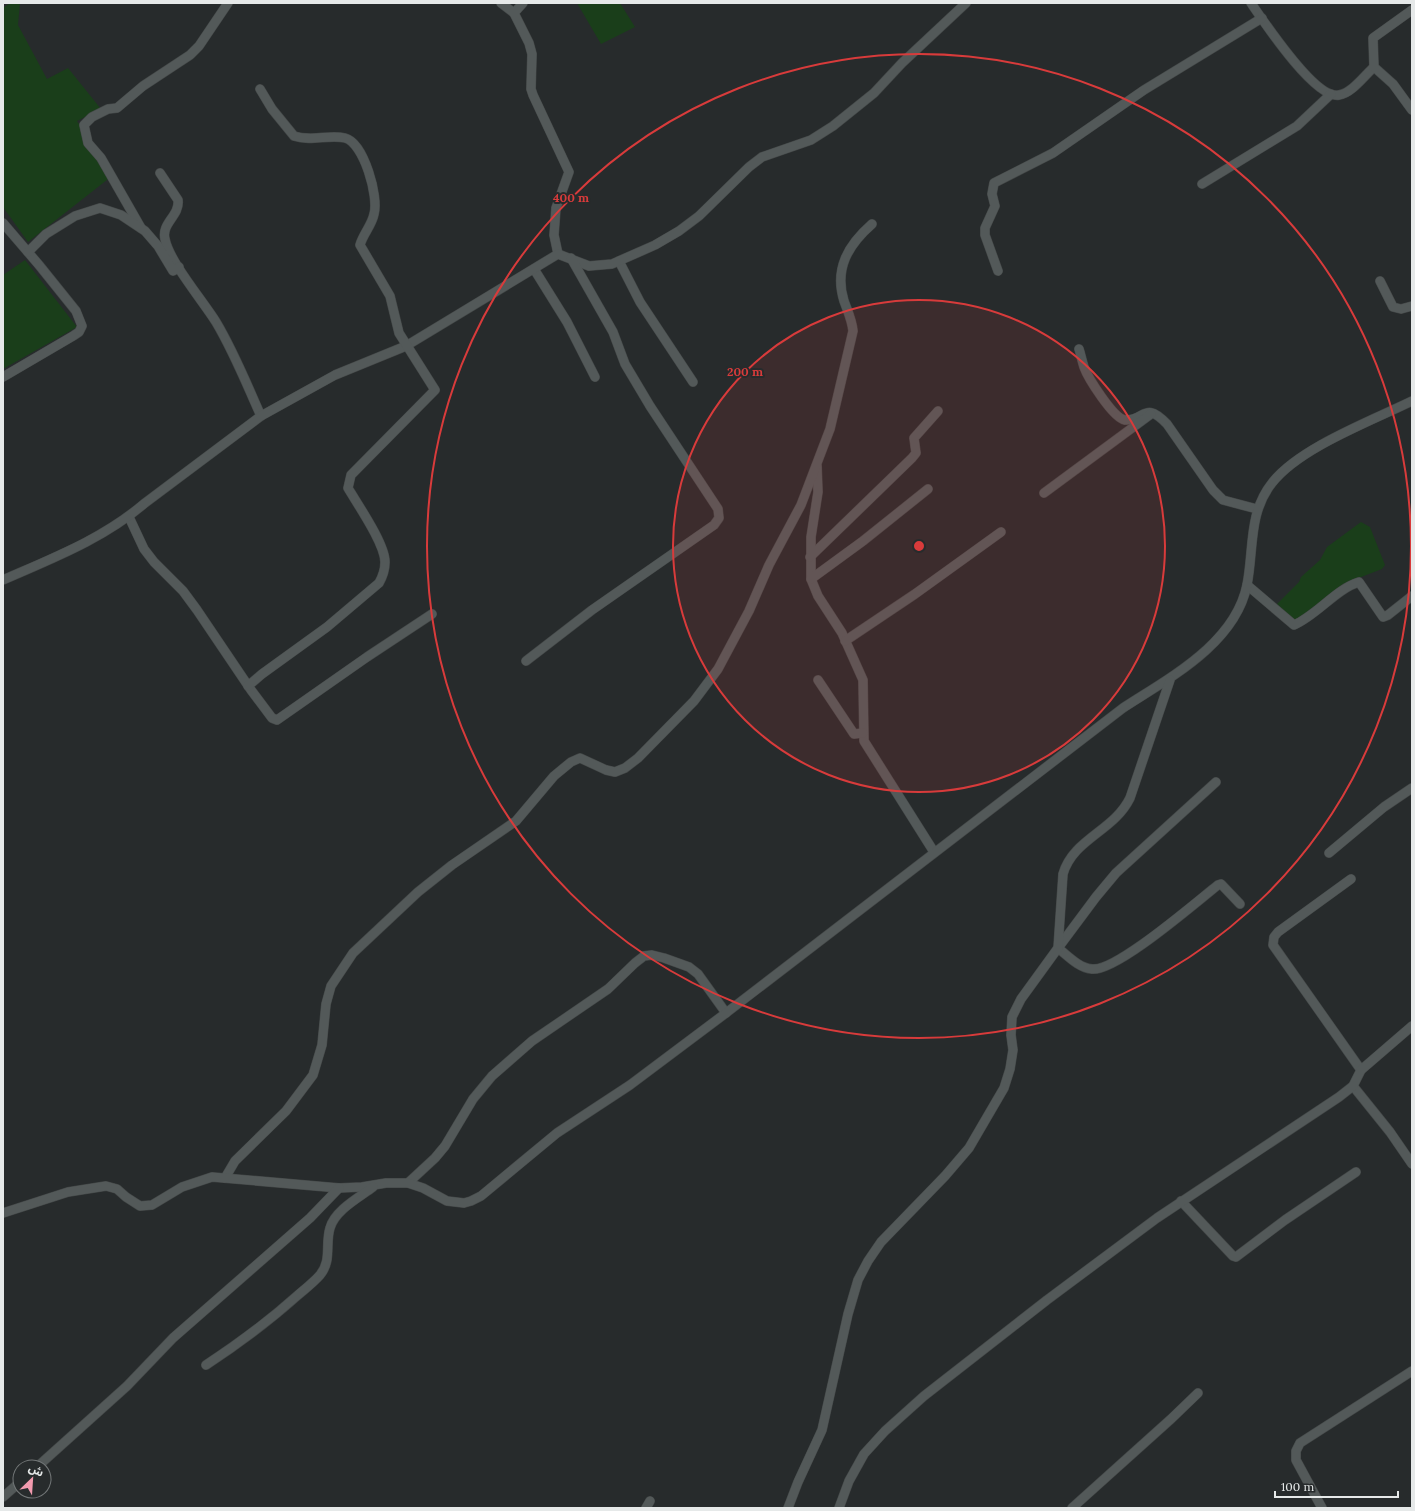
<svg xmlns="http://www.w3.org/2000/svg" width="1415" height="1511" viewBox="0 0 1415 1511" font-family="Lora,'Noto Sans Arabic',serif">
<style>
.green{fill:#1a3e1a}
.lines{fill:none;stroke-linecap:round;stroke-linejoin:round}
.minor-casing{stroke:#434747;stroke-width:10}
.minor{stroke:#535959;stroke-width:9}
.ring{fill:none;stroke:#d83b3b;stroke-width:2}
.centre{fill:#d83b3b;stroke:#272b2c;stroke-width:2}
.ring-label{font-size:12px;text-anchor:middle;font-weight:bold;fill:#d83b3b;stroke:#272b2c;stroke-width:4;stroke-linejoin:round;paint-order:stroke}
</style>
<rect width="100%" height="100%" fill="#272b2c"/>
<g class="green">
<polygon points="10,3 20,3 18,25 47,79 68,68 101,109 77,121 112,176 28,242 3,207 3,8"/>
<polygon points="577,3 620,3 635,27 601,44"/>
<polygon points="25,260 77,327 3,369 3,275"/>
<polygon points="1361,522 1370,527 1385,565 1382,569 1356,579 1296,622 1277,604 1299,582 1301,577 1320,560 1327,547"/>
</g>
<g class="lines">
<g class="minor-casing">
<g id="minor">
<polyline points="501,3 514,13"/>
<polyline points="523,3 514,13 529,43 532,54 531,89 533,95 569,172 556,208 554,235 558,254"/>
<path d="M1251,3C1264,22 1316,100 1339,95C1352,93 1364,76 1374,67"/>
<polyline points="1412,10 1373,38 1374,67 1393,84 1412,110"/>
<path d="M160,173L178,200C180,216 161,223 165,239C169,261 203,301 216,322C234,352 247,385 261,416"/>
<polyline points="1202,184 1297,126 1331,94"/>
<polyline points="3,223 39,265 76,311 82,326 79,332 73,336 3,377"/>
<polyline points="141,228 101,158 88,143 84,125 92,117 108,109 117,108 143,86 190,55 199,46 228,3"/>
<polyline points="28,252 46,234 75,216 100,208 121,215 145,231 158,246 173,271 179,267"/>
<polyline points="619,261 640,302 693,382"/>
<polyline points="534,269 567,322 595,377"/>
<polyline points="998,271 985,235 985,228 995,206 992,194 994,183 1053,153 1144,90 1262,18"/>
<polyline points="1380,281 1393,307 1401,309 1412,306"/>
<path d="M1079,349C1081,355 1082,361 1084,367C1088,378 1113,418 1125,420C1145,421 1144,400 1167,424L1213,490L1223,500L1257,509"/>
<polyline points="817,466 818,492 811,537 811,579 818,596 842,633 863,680 864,741 934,852"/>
<polyline points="1044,493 1151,414"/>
<polyline points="129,517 144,549 154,562 183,591 197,610 251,690 272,718 277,720 367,657 432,614"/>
<polyline points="810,557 912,458 916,453 914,438 938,411"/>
<polyline points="811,579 863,541 928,489"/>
<path d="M3,580C53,558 103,539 145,503L261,416L335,375L406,346L558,254L589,266L612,264L655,245L679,231L699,216L749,167L762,157L811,140L833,126L874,93L902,63L966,3"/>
<path d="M1247,585L1294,625C1317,615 1336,589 1359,582L1383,617L1388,615L1412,596"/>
<polyline points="845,641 915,594 1001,532"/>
<polyline points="526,661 592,610 714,525 719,518 718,509 650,406 625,364 613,332 571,258"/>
<polyline points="818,680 854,734 863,733"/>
<path d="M248,686L262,674L327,627L379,583C383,576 385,570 385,562C385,544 358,505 348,488L351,475L435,390L399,333L390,296L360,245C363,234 372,225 374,214C379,197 364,143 345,138C329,134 312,142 294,136L272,109L260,89"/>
<path d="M1216,782L1116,873L1096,897L1058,948C1068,956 1079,968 1092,969C1116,972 1196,902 1218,885L1221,884L1240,904"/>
<polyline points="1329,853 1384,807 1412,788"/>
<polyline points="1351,879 1278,932 1274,937 1273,945 1361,1070"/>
<polyline points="1353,1086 1390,1132 1412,1164"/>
<path d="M225,1178L235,1161L286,1111L313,1075L322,1045L326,1004L331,986L353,953L418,892L452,865L516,821L554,776L571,762L580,758L606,770L615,772L625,768L638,758L694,701L718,669L749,611L769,565L801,505L830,429L853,331C852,320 848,312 844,301C834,269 848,245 872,224"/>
<polyline points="408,1183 435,1158 445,1146 473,1099 492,1076 532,1041 608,989 635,963 644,956 652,955 664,958 689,967 698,974 726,1013"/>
<polyline points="1181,1201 1233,1256 1236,1257 1285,1220 1356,1172"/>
<path d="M3,1213L68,1192L106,1186L117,1189L126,1197L140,1206L152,1205L182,1187L212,1177L339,1188L362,1187L386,1183H408L423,1188L447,1201L464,1203L471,1201L481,1196L557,1133L630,1085L726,1013L1123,708C1169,678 1235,644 1247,585C1254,550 1248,513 1272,483C1299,448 1371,421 1412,401"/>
<path d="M206,1365C238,1344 269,1321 298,1295C305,1289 314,1282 320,1275C332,1261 325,1244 330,1228C335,1210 360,1197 373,1187"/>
<polyline points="37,1467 127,1386 173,1338 310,1218 339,1188"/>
<polyline points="3,1497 20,1482"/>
<polyline points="646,1508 650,1501"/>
<path d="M788,1508L798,1482L822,1430L848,1314L858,1280L868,1261L881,1242L945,1176L969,1148L1004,1088L1010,1069L1013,1050L1011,1035L1012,1017L1021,999L1058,948L1063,874C1073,839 1114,831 1130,798L1170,680"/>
<polyline points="839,1508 849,1481 864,1454 885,1431 924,1396 1047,1300 1157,1218 1339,1097 1353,1086 1361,1070 1412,1026"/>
<polyline points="1072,1508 1171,1419 1198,1393"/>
<polyline points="1322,1508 1296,1460 1296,1451 1300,1443 1412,1371"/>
</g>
</g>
<use href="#minor" class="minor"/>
</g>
<circle cx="919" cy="546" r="246" fill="#d83b3b" fill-opacity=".12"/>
<g class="ring">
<circle cx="919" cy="546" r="246"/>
<circle cx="919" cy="546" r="492"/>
</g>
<circle cx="919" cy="546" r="6" class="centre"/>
<g class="ring-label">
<text x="571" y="202">400 m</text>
<text x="745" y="376">200 m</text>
</g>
<rect width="1415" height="1511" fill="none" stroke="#e6e9e9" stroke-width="8"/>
<g transform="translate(32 1479) rotate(25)"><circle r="19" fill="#272b2c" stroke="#737778"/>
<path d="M0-3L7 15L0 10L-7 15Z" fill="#f29aae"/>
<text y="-6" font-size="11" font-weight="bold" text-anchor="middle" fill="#e6e9e9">ش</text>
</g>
<path d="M1275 1491v6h123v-6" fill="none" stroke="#e6e9e9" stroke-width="2"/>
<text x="1281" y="1491" font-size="12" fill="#e6e9e9" stroke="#272b2c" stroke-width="3" paint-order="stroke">100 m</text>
</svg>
